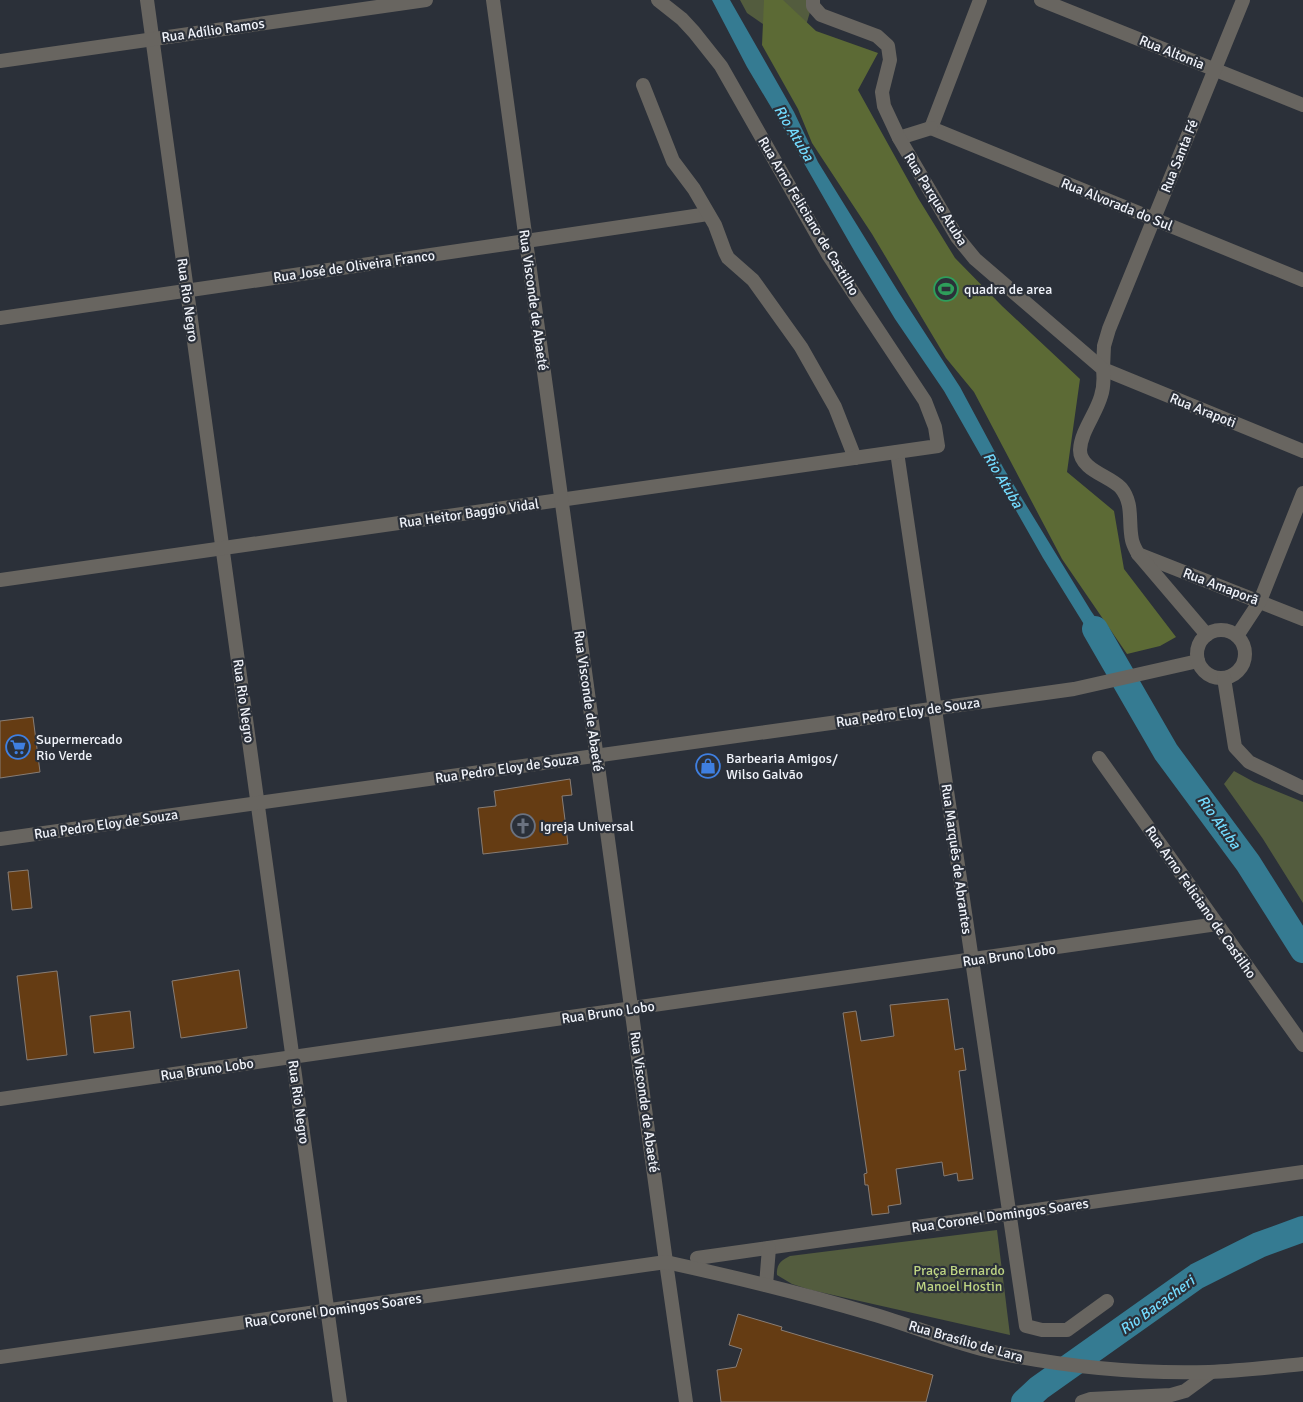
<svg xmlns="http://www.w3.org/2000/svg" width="1303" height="1402" viewBox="0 0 1303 1402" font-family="Signika,sans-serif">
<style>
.green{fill:#535c3e}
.forest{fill:#5c6a35}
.water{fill:#357b92}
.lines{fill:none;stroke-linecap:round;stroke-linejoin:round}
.river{stroke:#357b92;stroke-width:26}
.building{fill:#653c13;stroke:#887d75}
.minor{stroke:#686560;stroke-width:14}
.tertiary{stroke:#686560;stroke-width:14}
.labels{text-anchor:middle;stroke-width:4.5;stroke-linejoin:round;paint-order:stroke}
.street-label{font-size:14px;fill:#f0f3fa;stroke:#2b3039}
.poi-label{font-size:14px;fill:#f0f3fa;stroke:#2b3039;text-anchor:start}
.park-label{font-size:14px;fill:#bed483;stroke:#2b3039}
.water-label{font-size:15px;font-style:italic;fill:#73dbfe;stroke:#2b3039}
</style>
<rect width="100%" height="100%" fill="#2b3039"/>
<g class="green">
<polygon points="740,0 809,0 810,12 799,49 747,13"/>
<polygon points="1234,771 1254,782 1303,802 1303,903 1263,839 1224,784"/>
<path d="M997,1230L1010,1335L811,1290L792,1284L777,1275C776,1265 781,1260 790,1256Z"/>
</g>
<polygon class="forest" points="764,0 783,0 816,31 878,53 858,90 918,198 955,258 1002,306 1080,379 1067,472 1114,511 1124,569 1176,637 1160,646 1127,654 1062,559 974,392 946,358 872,234 812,143 798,109 762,45"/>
<polygon class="water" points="712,0 730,0 794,112 818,162 899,293 960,387 1004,469 1091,611 1124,659 1106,660 1043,558 1010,500 981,456 944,391 895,319 856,254 793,144 747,67"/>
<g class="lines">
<g class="river">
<polyline points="1095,629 1166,752 1248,863 1303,950"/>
<polyline points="1024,1402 1039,1388 1197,1276 1259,1245 1303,1229"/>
</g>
</g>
<g class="building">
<polygon points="33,717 40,772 0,778 0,721"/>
<polygon points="570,779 572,795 562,796 568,844 483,854 478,808 496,806 494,791"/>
<polygon points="28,870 32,908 12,910 8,872"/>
<polygon points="239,970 247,1028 181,1038 172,981"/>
<polygon points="57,971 67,1055 27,1060 17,976"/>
<polygon points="948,999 955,1050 963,1048 966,1070 959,1071 973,1179 958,1181 957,1173 944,1176 942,1162 896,1169 901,1204 888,1206 889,1213 872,1215 868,1185 865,1185 864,1174 867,1173 843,1013 856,1011 861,1041 894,1036 890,1005"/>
<polygon points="130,1011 134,1048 94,1053 90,1016"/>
<polygon points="738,1314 782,1327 781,1330 933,1375 926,1402 721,1402 717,1370 736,1367 742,1349 729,1345"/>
</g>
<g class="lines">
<g class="minor">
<polyline points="147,0 340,1402"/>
<polyline points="493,0 526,241 708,214"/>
<polyline points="1041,0 1303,105"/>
<polyline points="1243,0 1109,329 1104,346 1103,369 1303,451"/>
<polyline points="0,61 426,0"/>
<polyline points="643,85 673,161 694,189 715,225 725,252 728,258 753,280 801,347 835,407 855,458"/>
<polyline points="931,128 1303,280"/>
<polyline points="931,128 980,0"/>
<polyline points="899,138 931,128"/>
<polyline points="897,452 1026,1326 1042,1330 1067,1330 1107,1301"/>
<polyline points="1138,554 1303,619"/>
<polyline points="0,580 938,446 935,427 925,401 829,256 721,66 694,32 682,19 658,0"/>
<polyline points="1237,636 1260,601 1303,493"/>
<polyline points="1099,758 1303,1045"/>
<polyline points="0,839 1074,689 1198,661"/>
<polyline points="0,1099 1217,924"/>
<polyline points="697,1258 1303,1172"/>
<polyline points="666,1262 686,1402"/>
<polyline points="766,1285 769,1248"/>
<polyline points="1082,1402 1091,1399 1171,1395 1185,1391 1211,1372"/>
</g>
<g class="tertiary">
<path d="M813,0V6L821,15L877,36L888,46L890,60L882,92L884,106L899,138L957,237L975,259L1103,369C1104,379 1104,387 1101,396C1096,414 1081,431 1080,450C1080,470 1110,476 1121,488C1134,504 1128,522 1132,540C1133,545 1136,550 1138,554L1207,635"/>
<polyline points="0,318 526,241 666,1262"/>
<circle cx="1221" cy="654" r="24"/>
<polyline points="1224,678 1235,747 1249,762 1303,788"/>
<path d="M0,1357L666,1262C735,1277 804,1294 872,1314C914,1326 955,1344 998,1353C1067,1367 1139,1374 1209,1372C1240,1371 1272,1367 1303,1364"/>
</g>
</g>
<defs>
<g id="stadium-ring" transform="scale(1.25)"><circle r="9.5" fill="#2b3039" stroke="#2e9e5b" stroke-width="1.5"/><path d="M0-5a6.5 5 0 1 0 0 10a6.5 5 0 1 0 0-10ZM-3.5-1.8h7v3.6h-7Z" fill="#2e9e5b"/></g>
<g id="supermarket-ring" transform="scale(1.25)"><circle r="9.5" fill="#2b3039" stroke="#3f7fe0" stroke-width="1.5"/><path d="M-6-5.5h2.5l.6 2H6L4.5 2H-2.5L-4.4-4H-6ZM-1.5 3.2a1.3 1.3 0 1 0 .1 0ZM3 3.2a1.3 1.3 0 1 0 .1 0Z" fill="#3f7fe0"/></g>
<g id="shop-ring" transform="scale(1.25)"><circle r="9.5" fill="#2b3039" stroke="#3f7fe0" stroke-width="1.5"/><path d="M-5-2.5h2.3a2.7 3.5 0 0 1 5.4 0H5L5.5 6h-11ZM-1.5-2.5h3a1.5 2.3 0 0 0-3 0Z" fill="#3f7fe0"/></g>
<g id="church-ring" transform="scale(1.25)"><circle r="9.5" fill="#2b3039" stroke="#6b7280" stroke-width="1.5"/><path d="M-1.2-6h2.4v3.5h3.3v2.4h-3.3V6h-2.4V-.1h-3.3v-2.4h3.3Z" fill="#6b7280"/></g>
</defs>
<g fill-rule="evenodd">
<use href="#stadium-ring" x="946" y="289"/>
<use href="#supermarket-ring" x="18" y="747"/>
<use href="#shop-ring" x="708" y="766"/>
<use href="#church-ring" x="523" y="826"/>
</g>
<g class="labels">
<g class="street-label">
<text transform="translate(213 30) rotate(-8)" y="5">Rua Adílio Ramos</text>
<text transform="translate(1172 52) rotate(22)" y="5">Rua Altonia</text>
<text transform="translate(1179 156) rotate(-68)" y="5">Rua Santa Fé</text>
<text transform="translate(936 199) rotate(58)" y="5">Rua Parque Atuba</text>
<text transform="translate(1117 204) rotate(22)" y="5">Rua Alvorada do Sul</text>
<text transform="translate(809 216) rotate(59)" y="5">Rua Arno Feliciano de Castilho</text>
<text transform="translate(354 266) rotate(-8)" y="5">Rua José de Oliveira Franco</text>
<text transform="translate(188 300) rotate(82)" y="5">Rua Rio Negro</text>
<text transform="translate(534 300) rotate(82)" y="5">Rua Visconde de Abaeté</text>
<text transform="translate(1203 410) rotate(22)" y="5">Rua Arapoti</text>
<text transform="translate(469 513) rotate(-8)" y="5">Rua Heitor Baggio Vidal</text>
<text transform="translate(1221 586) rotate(21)" y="5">Rua Amaporã</text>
<text transform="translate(244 701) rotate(82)" y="5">Rua Rio Negro</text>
<text transform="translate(589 701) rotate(82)" y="5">Rua Visconde de Abaeté</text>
<text transform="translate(908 712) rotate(-8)" y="5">Rua Pedro Eloy de Souza</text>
<text transform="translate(507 768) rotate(-8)" y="5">Rua Pedro Eloy de Souza</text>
<text transform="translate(106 824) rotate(-8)" y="5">Rua Pedro Eloy de Souza</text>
<text transform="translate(957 859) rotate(82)" y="5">Rua Marquês de Abrantes</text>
<text transform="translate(1201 902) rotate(55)" y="5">Rua Arno Feliciano de Castilho</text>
<text transform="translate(1009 955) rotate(-8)" y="5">Rua Bruno Lobo</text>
<text transform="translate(608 1012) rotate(-8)" y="5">Rua Bruno Lobo</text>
<text transform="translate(207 1069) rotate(-8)" y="5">Rua Bruno Lobo</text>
<text transform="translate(299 1102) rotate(82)" y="5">Rua Rio Negro</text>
<text transform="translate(645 1102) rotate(82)" y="5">Rua Visconde de Abaeté</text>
<text transform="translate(1000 1215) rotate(-8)" y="5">Rua Coronel Domingos Soares</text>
<text transform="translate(333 1310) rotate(-8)" y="5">Rua Coronel Domingos Soares</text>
<text transform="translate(966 1341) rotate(16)" y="5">Rua Brasílio de Lara</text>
</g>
<g class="poi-label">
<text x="964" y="294">quadra de area</text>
<text x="36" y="744">Supermercado<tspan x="36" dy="16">Rio Verde</tspan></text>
<text x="726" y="763">Barbearia Amigos/<tspan x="726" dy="16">Wilso Galvão</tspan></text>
<text x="540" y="831">Igreja Universal</text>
</g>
<g class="park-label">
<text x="959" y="1275">Praça Bernardo<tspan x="959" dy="16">Manoel Hostin</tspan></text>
</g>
<g class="water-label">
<text transform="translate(794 133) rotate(59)" y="5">Rio Atuba</text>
<text transform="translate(1003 480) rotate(59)" y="5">Rio Atuba</text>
<text transform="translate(1219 822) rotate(54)" y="5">Rio Atuba</text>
<text transform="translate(1157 1305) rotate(-36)" y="5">Rio Bacacheri</text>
</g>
</g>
</svg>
